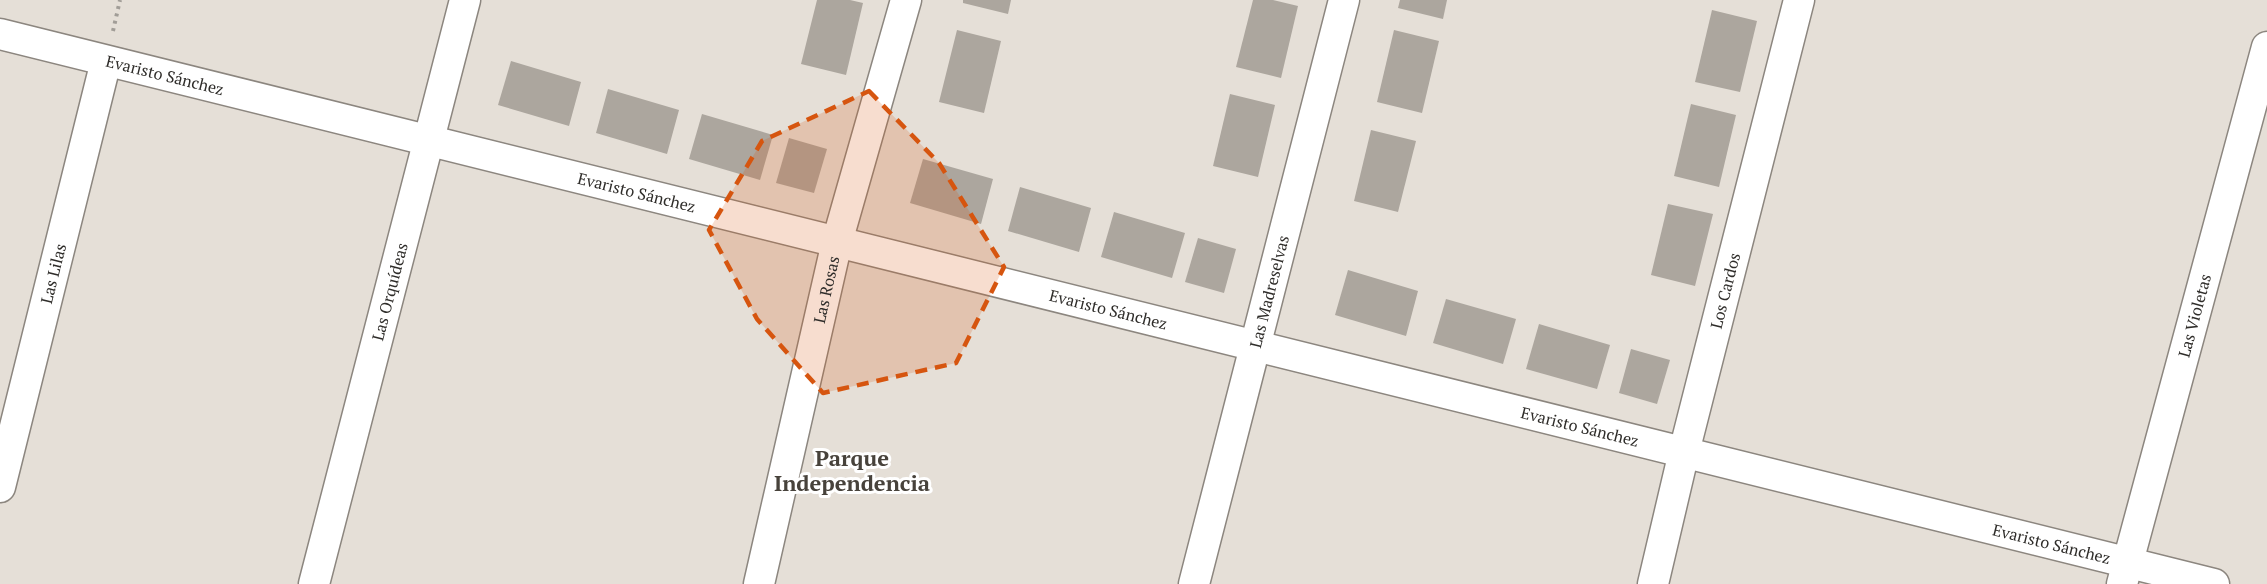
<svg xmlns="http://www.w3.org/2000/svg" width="2267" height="584" viewBox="0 0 2267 584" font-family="'PT Serif',serif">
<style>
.building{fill:#aca69e}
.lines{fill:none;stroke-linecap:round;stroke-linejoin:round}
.street-casing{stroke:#8c867f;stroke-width:33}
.path{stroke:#a19d97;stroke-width:4;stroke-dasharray:3 4.5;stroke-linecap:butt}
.street{stroke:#fff;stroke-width:30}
.marked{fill:#d6550f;fill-opacity:0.2;stroke:#d6550f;stroke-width:4.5;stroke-dasharray:12 8;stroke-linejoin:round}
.labels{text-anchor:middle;stroke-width:6;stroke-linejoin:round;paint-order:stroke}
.street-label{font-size:16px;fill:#2f2d2a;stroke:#fff}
.district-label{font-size:22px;font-weight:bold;fill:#47423b;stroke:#fff}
</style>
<rect width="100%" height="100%" fill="#e5dfd7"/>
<g class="building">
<polygon points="817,0 850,0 863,3 846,75 801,64"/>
<polygon points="963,0 1011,0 1008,14 963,3"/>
<polygon points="1253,0 1273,0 1298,6 1281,78 1236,67"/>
<polygon points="1400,0 1447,0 1443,19 1398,8"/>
<polygon points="1712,10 1757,21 1740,92 1695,82"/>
<polygon points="957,30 1001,41 984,113 939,102"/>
<polygon points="1394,30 1439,41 1422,113 1377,102"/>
<polygon points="511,61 581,82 569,126 498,105"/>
<polygon points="608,89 679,110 667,154 596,133"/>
<polygon points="1230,94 1275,105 1258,177 1213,166"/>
<polygon points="1691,104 1736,115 1719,187 1674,176"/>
<polygon points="702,114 773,135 760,180 689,159"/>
<polygon points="1371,130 1416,141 1398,212 1354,201"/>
<polygon points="789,138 827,149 814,193 776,183"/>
<polygon points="923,159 993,179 981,224 910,203"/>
<polygon points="1020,187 1091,208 1079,252 1008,231"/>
<polygon points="1668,204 1713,214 1695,286 1651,275"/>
<polygon points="1114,212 1185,233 1172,278 1101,257"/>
<polygon points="1198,238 1236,249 1224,293 1185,282"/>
<polygon points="1348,270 1418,291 1406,336 1335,315"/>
<polygon points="1446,299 1516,319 1503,364 1433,343"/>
<polygon points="1539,324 1610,345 1597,389 1526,369"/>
<polygon points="1631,349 1670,360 1657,404 1619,393"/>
</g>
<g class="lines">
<g class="street-casing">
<g id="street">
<path id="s1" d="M0,34L2214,584"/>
<path id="s2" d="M0,487L106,61"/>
<path id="s3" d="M314,584L465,0"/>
<path id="s4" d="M759,584L837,242L906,0"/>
<path id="s5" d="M1194,584L1344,0"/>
<path id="s6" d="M1653,584L1684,452L1799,0"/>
<path id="s7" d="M2122,584L2267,47"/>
</g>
</g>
<polyline class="path" points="113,31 120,0"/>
<use href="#street" class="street"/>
</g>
<path class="marked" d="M869,91L939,163L1004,267L956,363L823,393L757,319L709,230L762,141Z"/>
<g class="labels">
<g class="street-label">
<text dy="6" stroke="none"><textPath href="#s1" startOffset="170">Evaristo Sánchez</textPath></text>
<text dy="6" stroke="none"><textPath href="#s1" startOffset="656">Evaristo Sánchez</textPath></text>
<text dy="6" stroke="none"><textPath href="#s2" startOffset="220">Las Lilas</textPath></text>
<text dy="6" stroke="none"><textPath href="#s4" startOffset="302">Las Rosas</textPath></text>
<text dy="6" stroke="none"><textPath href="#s3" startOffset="302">Las Orquídeas</textPath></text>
<text dy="6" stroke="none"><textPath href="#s5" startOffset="302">Las Madreselvas</textPath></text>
<text dy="6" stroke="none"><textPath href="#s6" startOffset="302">Los Cardos</textPath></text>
<text dy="6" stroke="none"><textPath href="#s1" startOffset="1142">Evaristo Sánchez</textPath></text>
<text dy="6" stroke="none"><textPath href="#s7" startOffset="278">Las Violetas</textPath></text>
<text dy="6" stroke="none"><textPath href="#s1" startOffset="1628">Evaristo Sánchez</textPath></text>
<text dy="6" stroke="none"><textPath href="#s1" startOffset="2114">Evaristo Sánchez</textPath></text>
</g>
<g class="district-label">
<text x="852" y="466">Parque<tspan x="852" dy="25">Independencia</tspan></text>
</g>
</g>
</svg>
